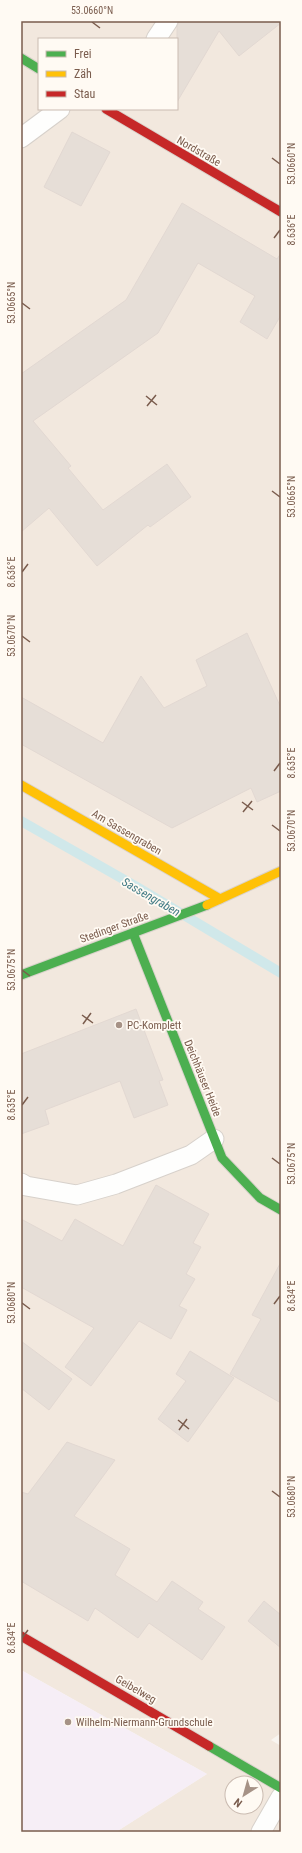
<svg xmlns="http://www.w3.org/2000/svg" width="302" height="1853" viewBox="0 0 302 1853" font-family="'Roboto Condensed',sans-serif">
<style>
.residential{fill:#f2e8de;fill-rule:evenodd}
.education{fill:#f6eef6}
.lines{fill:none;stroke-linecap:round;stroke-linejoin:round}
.stream{stroke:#d0e8ea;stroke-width:10}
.building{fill:#e6ded7;stroke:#e2d8d2}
.lane-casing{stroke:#d7d1cb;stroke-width:21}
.fast-casing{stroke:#d9d2cb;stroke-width:11}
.slow-casing{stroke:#d9d2cb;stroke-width:11}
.jam-casing{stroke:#d9d2cb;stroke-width:11}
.lane{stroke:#fefefd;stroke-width:19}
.fast{stroke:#4caf50;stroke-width:9}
.slow{stroke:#ffc107;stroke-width:9}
.jam{stroke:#c62828;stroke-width:9}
.ticks{fill:none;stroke:#7a5c4d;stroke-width:1.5}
.poi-dot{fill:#a69286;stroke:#fffaf3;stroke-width:1.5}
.labels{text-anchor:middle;stroke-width:3.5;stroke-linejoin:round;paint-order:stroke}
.street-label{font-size:11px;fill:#7a5c4d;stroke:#fffaf3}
.poi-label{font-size:11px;fill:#7a5c4d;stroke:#fffaf3;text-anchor:start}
.water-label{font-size:12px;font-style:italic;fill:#437c86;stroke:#fffaf3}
.neatline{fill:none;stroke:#7a5c4d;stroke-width:1.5}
.ticks-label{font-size:10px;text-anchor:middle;fill:#7a5c4d}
</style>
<rect width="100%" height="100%" fill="#f9f5f0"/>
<path class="residential" d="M21,21H281V1733L271,1740L281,1746V1832H116L207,1774L21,1670ZM39,39H177V109H39ZM232,1783H256V1807H232Z"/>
<polygon class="education" points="21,1670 207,1774 116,1832 21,1832"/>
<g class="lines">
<polyline class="stream" points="21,821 137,887 281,973"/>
</g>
<g class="building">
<polygon points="179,21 281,21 281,23 239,56 219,31 177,102 177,27"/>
<polygon points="72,132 110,152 81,206 44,187"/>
<polygon points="182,203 277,259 281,253 281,315 267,339 240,322 255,296 198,263 158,333 33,421 71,466 68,468 103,510 167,464 191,497 150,527 148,525 97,566 49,508 21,532 21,374 126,300"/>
<polygon points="247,633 281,708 281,791 257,802 251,788 172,828 21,744 21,697 103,743 141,676 164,708 207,686 196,660"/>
<polygon points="136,1009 163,1080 159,1081 168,1105 134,1118 120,1081 45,1110 49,1124 21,1134 21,1054"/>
<polygon points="156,1185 209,1214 193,1243 201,1247 186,1274 195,1279 179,1306 187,1310 171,1339 139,1321 91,1386 65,1367 94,1328 21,1287 21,1219 62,1241 75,1219 123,1246"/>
<polygon points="281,1262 281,1403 230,1374 261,1319 252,1315"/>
<polygon points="21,1341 72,1379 49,1410 21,1388"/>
<polygon points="190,1351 234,1378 188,1442 158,1419 186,1381 176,1374"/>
<polygon points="67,1442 115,1460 74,1516 130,1549 115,1575 157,1602 172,1581 203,1602 198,1609 225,1627 202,1660 149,1623 138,1638 95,1608 88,1621 21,1581 21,1492 28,1494"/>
<polygon points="264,1601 281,1615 281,1648 248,1621"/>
</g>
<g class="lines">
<g class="lane-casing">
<g id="lane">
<polyline points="156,39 168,21"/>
<polyline points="21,138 60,109"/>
<polyline points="21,1183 26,1186 77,1195 116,1184 191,1155 214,1139"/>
<polyline points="261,1832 281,1797"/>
</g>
</g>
<g class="fast-casing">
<g id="fast">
<polyline points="21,58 39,69"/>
<polyline points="133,933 222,1158 260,1198 281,1210"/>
<polyline points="21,975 207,905"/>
<polyline points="209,1746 281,1788"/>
</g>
</g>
<g class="slow-casing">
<g id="slow">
<polyline points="21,785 220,899"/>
<polyline points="207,905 281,871"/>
</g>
</g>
<g class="jam-casing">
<g id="jam">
<polyline points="106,109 281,212"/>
<polyline points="21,1636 209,1746"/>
</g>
</g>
<use href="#lane" class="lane"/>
<use href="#fast" class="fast"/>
<use href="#slow" class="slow"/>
<use href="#jam" class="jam"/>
</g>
<path class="ticks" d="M92,22L100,28M272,158L280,164M274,238L280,230M22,303L30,309M146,396L157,405M147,406L156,395M272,491L280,497M22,572L28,564M22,636L30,642M274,771L280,763M242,802L253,810M243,812L252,801M272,825L280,831M22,970L30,976M82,1015L93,1023M83,1024L91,1013M22,1105L28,1097M272,1158L280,1164M22,1303L30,1309M274,1304L280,1296M178,1420L189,1429M179,1430L187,1419M272,1491L280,1497M22,1638L28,1630"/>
<g class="poi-dot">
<circle cx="119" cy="1025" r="4"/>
<circle cx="68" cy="1722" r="4"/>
</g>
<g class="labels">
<g class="street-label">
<text transform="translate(199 151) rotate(30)" y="4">Nordstraße</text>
<text transform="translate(127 832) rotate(30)" y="4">Am Sassengraben</text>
<text transform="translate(114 927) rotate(-20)" y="4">Stedinger Straße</text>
<text transform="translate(203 1078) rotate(68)" y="4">Deichhäuser Heide</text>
<text transform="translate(136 1689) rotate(30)" y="4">Geibelweg</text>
</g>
<g class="poi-label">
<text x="127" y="1029">PC-Komplett</text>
<text x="76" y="1726">Wilhelm-Niermann-Grundschule</text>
</g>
<g class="water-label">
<text transform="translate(151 897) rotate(30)" y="4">Sassengraben</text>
</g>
</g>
<rect width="302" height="1853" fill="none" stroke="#fffaf3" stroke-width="44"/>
<rect x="38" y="38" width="140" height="72" fill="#fffaf3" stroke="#cabbb1"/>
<rect x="46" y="51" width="20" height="6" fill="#4caf50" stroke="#cabbb1"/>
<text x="74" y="58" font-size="12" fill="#7a5c4d">Frei</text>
<rect x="46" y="71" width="20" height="6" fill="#ffc107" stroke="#cabbb1"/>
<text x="74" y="78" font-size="12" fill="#7a5c4d">Zäh</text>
<rect x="46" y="91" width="20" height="6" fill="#c62828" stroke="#cabbb1"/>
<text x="74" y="98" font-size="12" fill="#7a5c4d">Stau</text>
<g transform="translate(244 1795) rotate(217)"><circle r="19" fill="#fffaf3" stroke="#cabbb1"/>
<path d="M0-3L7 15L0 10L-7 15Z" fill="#a69286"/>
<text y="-6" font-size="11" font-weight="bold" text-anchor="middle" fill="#7a5c4d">N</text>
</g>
<rect x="22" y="22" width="258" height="1809" class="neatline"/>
<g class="ticks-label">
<text x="92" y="14">53.0660°N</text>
<text transform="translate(291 164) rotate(-90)" y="4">53.0660°N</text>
<text transform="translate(291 230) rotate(-90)" y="4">8.636°E</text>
<text transform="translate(11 303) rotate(-90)" y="4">53.0665°N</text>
<text transform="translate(291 497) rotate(-90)" y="4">53.0665°N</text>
<text transform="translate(11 572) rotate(-90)" y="4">8.636°E</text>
<text transform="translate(11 636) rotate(-90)" y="4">53.0670°N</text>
<text transform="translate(291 763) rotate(-90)" y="4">8.635°E</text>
<text transform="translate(291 831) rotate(-90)" y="4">53.0670°N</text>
<text transform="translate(11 970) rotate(-90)" y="4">53.0675°N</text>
<text transform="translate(11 1105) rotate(-90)" y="4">8.635°E</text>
<text transform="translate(291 1164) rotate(-90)" y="4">53.0675°N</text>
<text transform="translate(291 1296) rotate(-90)" y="4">8.634°E</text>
<text transform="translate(11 1303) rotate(-90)" y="4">53.0680°N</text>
<text transform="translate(291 1497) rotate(-90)" y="4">53.0680°N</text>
<text transform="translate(11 1638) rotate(-90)" y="4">8.634°E</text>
</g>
</svg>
